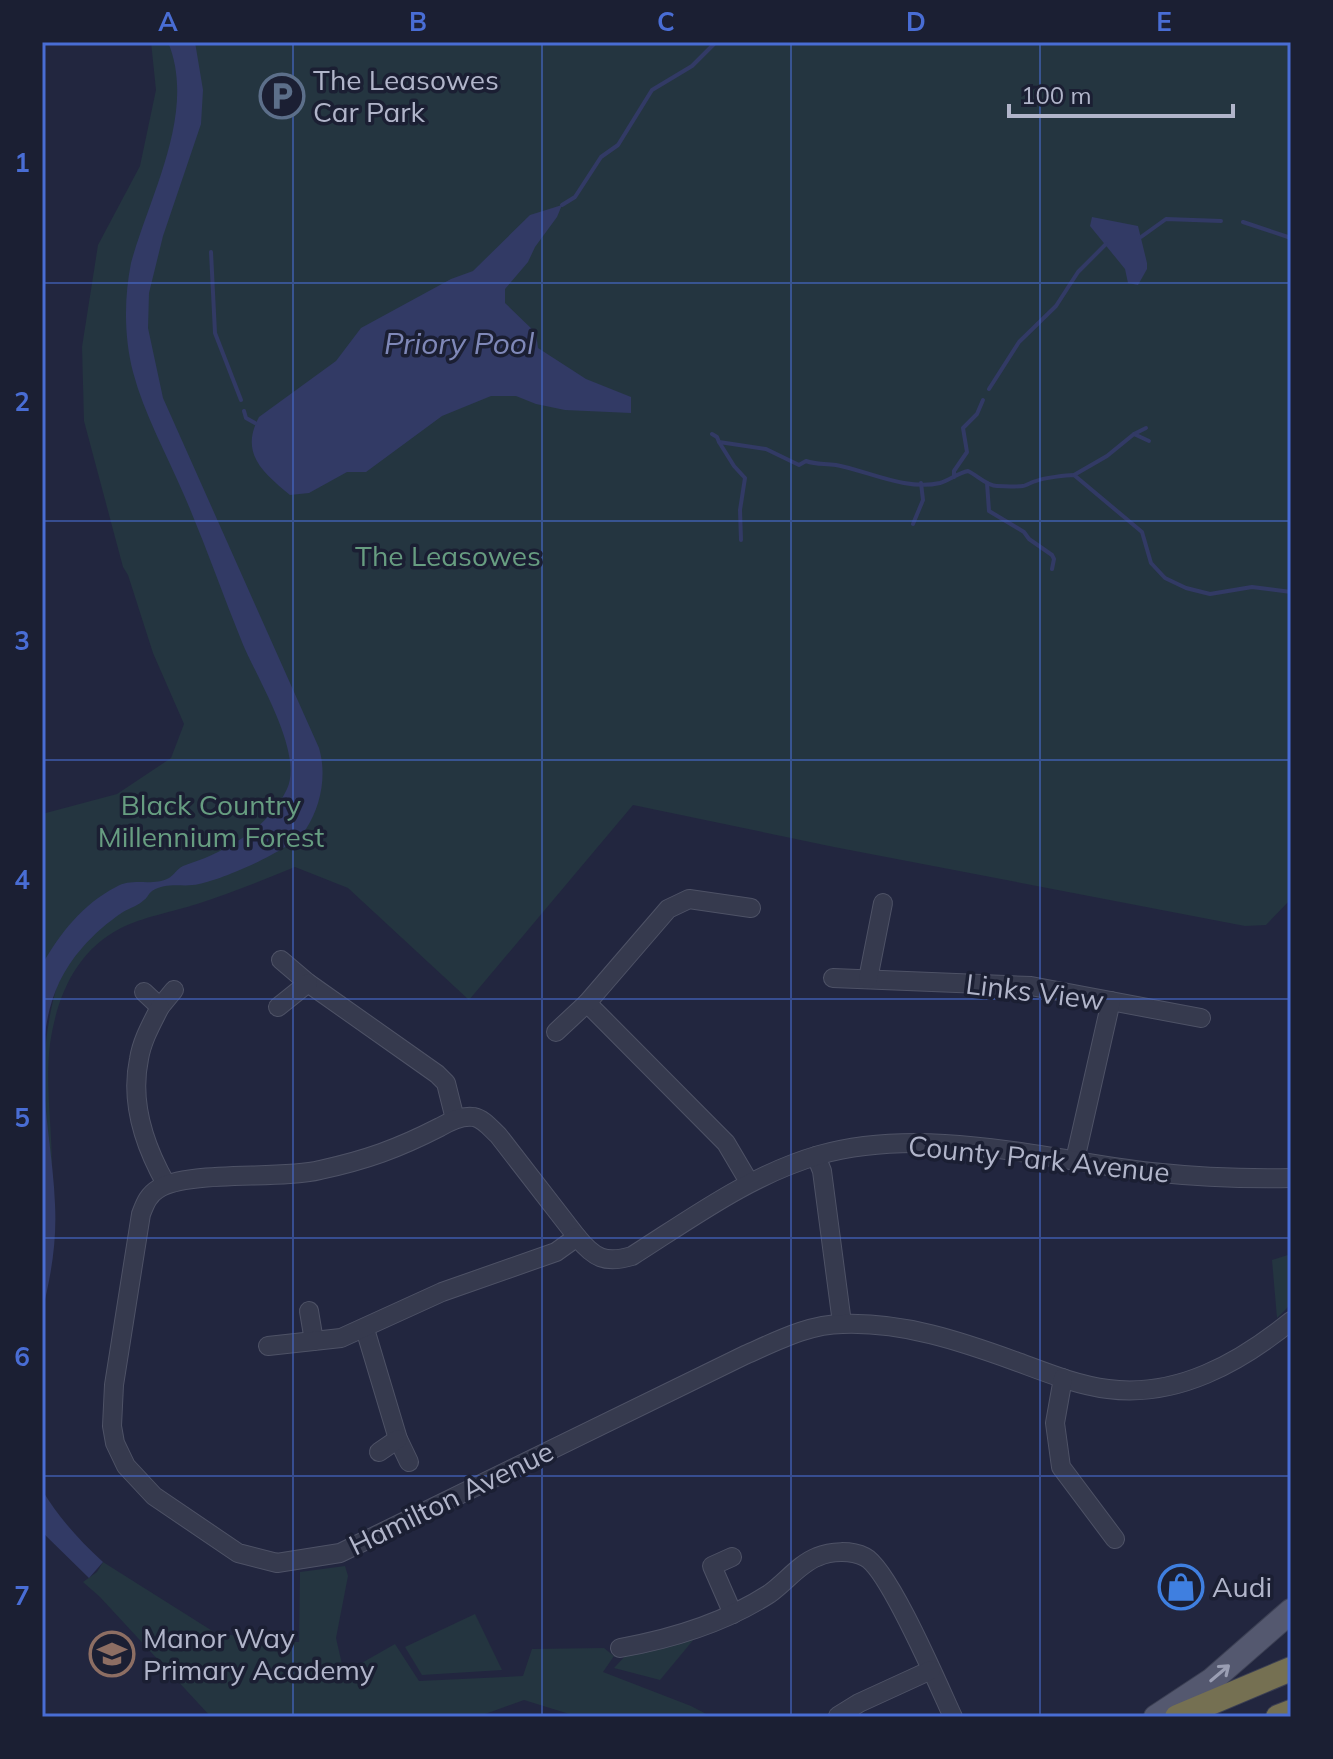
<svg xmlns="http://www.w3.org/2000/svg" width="1333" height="1759" viewBox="0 0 1333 1759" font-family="Mulish,sans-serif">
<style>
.green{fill:#243540}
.water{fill:#323a65}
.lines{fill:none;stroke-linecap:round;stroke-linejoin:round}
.stream{stroke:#323a65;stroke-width:4}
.minor-casing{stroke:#4e5266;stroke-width:20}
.major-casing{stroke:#3c4054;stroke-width:26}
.highway-casing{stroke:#3b3f53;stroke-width:26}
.minor{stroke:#363a4e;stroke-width:18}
.major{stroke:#54586f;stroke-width:24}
.highway{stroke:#757052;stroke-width:24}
.oneway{stroke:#9a9eb3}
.grid{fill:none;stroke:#496dd4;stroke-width:2;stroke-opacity:0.55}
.labels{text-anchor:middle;stroke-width:7;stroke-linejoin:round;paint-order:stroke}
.poi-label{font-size:28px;fill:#b1b5ca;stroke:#1b1f33;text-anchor:start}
.park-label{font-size:28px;fill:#679d81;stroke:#1b1f33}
.street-label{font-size:28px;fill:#b1b5ca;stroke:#1b1f33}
.water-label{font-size:30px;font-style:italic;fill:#7f88b8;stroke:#1b1f33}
.neatline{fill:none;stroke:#496dd4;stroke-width:3}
.grid-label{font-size:26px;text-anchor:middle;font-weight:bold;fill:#496dd4}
</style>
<rect width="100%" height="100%" fill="#22263f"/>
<g class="green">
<path d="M151,42H1291V899L1266,925L1245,926L834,847L633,805L469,1000L348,888L295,867C263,880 231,893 197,904C175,911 140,918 121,928C76,951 57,996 50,1044C45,1084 52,1126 52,1167C40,1102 40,1048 57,985L42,980V814L117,794L171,758L184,724L153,653L128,575L123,567L84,421L82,347L98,245L140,166L156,90Z"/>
<polygon points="1291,1254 1291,1304 1277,1318 1272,1260"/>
<polygon points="103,1562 214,1632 265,1641 299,1642 300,1572 345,1566 348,1576 336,1638 344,1673 395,1644 419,1681 523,1676 532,1649 604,1648 614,1656 603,1672 691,1706 712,1717 579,1717 524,1700 477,1717 211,1717 100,1597 83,1582 97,1572"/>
<polygon points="475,1614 502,1670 422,1675 405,1647"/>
<polygon points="694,1639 660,1680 614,1668 627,1654"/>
</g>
<g class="water">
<path d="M168,42H195L203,90L201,124L163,236L149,293L148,328L163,398L319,748C327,775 321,806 306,829C292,850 224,879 199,884C183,888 168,881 152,891C148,894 148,897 144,900C139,905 130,908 123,912C108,922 94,934 82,948C18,1020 52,1119 55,1204C57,1242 51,1276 42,1312V965C60,933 83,904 116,887C133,877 152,887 169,878C174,875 177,869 183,866C190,863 198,861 205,858C239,843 271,823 287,789C304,752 256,677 242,642C222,593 205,543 184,495C167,455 144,414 133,372C124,337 124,298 131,263C150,194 197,112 168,42Z"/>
<path d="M562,205L557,217L535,247L528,262L505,289V303L536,333L538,348L586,379L631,397V413L565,410L536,404L516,396H491L442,416L366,472H347L309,493L290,495C264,473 239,454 259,417L336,361L361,328L451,279L473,271L530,215Z"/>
<polygon points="1092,217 1138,226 1147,263 1147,269 1138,285 1128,283 1125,269 1090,226"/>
<path d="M42,1490C59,1518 79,1540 103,1562L89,1578L42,1532Z"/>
</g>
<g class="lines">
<g class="stream">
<polyline points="562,205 575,197 601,157 618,145 652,90 692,66 716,42"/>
<polyline points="1243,222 1291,238"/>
<polyline points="1141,237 1166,219 1221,221"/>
<polyline points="211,252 215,333 241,400"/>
<polyline points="989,389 1019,342 1056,306 1078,272 1106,244"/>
<polyline points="244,411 246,418 255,423"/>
<path d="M712,434L717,437L719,442L766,449L799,465L806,461C817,465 825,463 836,465C868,471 906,491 940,483C950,480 958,473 968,471C977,475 987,486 997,486C1003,486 1018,487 1023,486C1025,486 1034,481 1036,481C1043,478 1067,475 1074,475L1142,532L1151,563L1165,578L1186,588L1210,594L1252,587L1291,592"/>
<polyline points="1134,434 1146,428"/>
<polyline points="719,442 734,466 745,478 740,510 741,540"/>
<polyline points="1074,475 1107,456 1134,434 1149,441"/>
<polyline points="954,477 954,471 967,452 963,428 977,414 983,400"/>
<polyline points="987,483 989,511 1024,532 1029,539 1052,555 1054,559 1052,569"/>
<polyline points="913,524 923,500 921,483"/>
</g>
<g class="minor-casing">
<g id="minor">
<polyline points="281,960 308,983 437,1074 446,1083 455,1119"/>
<polyline points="833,978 1031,986 1201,1018"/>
<polyline points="868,979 883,903"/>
<polyline points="144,992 160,1007 174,990"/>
<polyline points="587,1003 726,1143 749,1182"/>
<path d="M160,1007C152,1023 142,1040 139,1059C130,1102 145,1147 166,1184"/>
<polyline points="278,1007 308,983"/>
<polyline points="556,1032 587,1003 668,909 689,899 751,908"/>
<polyline points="816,1156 822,1171 842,1323"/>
<polyline points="1075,1160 1111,1001"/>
<path d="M577,1237L498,1135C491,1129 484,1119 474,1117C462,1115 450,1121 440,1127C397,1149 366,1160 320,1170C280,1180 186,1170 158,1189C148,1195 145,1204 141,1214L114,1385L112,1426L115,1443L126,1466L154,1496L238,1553L277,1563L340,1553L745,1355C777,1341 809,1324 843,1324C903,1322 960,1341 1015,1361C1045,1372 1076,1385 1108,1389C1177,1398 1239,1363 1291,1321"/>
<polyline points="309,1311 314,1341"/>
<polyline points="365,1329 398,1439 409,1462"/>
<path d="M268,1346L341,1338L442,1292L556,1252L577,1237C594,1258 605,1264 632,1256C692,1218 750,1175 819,1155C926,1125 1043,1159 1151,1172C1198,1177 1244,1179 1291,1178"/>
<polyline points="1063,1378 1055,1423 1061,1467 1115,1539"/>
<polyline points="379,1452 398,1439"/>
<polyline points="732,1557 712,1566 733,1614"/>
<path d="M620,1648C671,1639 724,1623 769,1594C785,1583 799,1564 817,1557C831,1551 851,1550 865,1557C889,1569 939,1687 953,1717"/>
<polyline points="838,1716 859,1703 931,1670"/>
</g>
</g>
<g class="major-casing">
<polyline id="major" points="1156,1717 1212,1680 1291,1611"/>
</g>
<g class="highway-casing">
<g id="highway">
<polyline points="1177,1717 1291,1669"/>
<polyline points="1278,1717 1291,1712"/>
</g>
</g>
<use href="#minor" class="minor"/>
<use href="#major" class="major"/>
<use href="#highway" class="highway"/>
</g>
<defs><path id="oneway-shaft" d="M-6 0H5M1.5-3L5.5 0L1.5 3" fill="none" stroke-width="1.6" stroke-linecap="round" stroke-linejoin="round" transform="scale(2)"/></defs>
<use class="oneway" href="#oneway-shaft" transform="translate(1220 1673) rotate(-40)"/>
<path class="grid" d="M293,42V1717M542,42V1717M791,42V1717M1040,42V1717M42,283H1291M42,521H1291M42,760H1291M42,999H1291M42,1238H1291M42,1476H1291"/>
<defs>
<g id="parking-ring" transform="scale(2.3)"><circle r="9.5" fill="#1b1f33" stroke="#5c6f8a" stroke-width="1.5"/><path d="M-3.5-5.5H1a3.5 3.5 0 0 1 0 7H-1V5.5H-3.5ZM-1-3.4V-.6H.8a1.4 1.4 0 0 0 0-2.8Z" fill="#5c6f8a"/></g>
<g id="shop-ring" transform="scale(2.3)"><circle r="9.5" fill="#1b1f33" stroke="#3f7fe0" stroke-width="1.5"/><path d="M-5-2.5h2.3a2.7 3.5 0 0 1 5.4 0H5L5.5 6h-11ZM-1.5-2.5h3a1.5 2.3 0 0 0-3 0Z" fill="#3f7fe0"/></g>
<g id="school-ring" transform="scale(2.3)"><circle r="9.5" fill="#1b1f33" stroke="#8d6e63" stroke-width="1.5"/><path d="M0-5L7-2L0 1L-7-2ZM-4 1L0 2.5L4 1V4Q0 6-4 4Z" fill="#8d6e63"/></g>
</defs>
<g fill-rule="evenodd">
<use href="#parking-ring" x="282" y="96"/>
<use href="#shop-ring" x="1181" y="1587"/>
<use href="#school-ring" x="112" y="1654"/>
</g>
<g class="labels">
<g class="poi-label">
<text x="313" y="90">The Leasowes<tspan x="313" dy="32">Car Park</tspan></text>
<text x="1212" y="1597">Audi</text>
<text x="143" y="1648">Manor Way<tspan x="143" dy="32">Primary Academy</tspan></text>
</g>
<g class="park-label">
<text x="448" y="566">The Leasowes</text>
<text x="211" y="815">Black Country<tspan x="211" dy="32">Millennium Forest</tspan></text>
</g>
<g class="street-label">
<text transform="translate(1035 992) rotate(7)" y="10">Links View</text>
<text transform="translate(1039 1159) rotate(6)" y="10">County Park Avenue</text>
<text transform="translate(451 1498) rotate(-26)" y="10">Hamilton Avenue</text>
</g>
<g class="water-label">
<text x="459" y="354">Priory Pool</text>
</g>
</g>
<rect width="1333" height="1759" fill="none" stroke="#1b1f33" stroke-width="88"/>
<path d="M1009 104v12h224v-12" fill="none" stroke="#b1b5ca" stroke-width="4"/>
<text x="1021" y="104" font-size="24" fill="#b1b5ca" stroke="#1b1f33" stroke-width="6" paint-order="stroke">100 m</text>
<rect x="44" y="44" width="1245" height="1671" class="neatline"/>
<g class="grid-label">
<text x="168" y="31">A</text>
<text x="418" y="31">B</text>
<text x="666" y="31">C</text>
<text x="916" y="31">D</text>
<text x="1164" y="31">E</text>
<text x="22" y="172">1</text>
<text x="22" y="411">2</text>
<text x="22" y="650">3</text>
<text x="22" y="889">4</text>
<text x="22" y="1127">5</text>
<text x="22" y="1366">6</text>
<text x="22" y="1605">7</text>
</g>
</svg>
